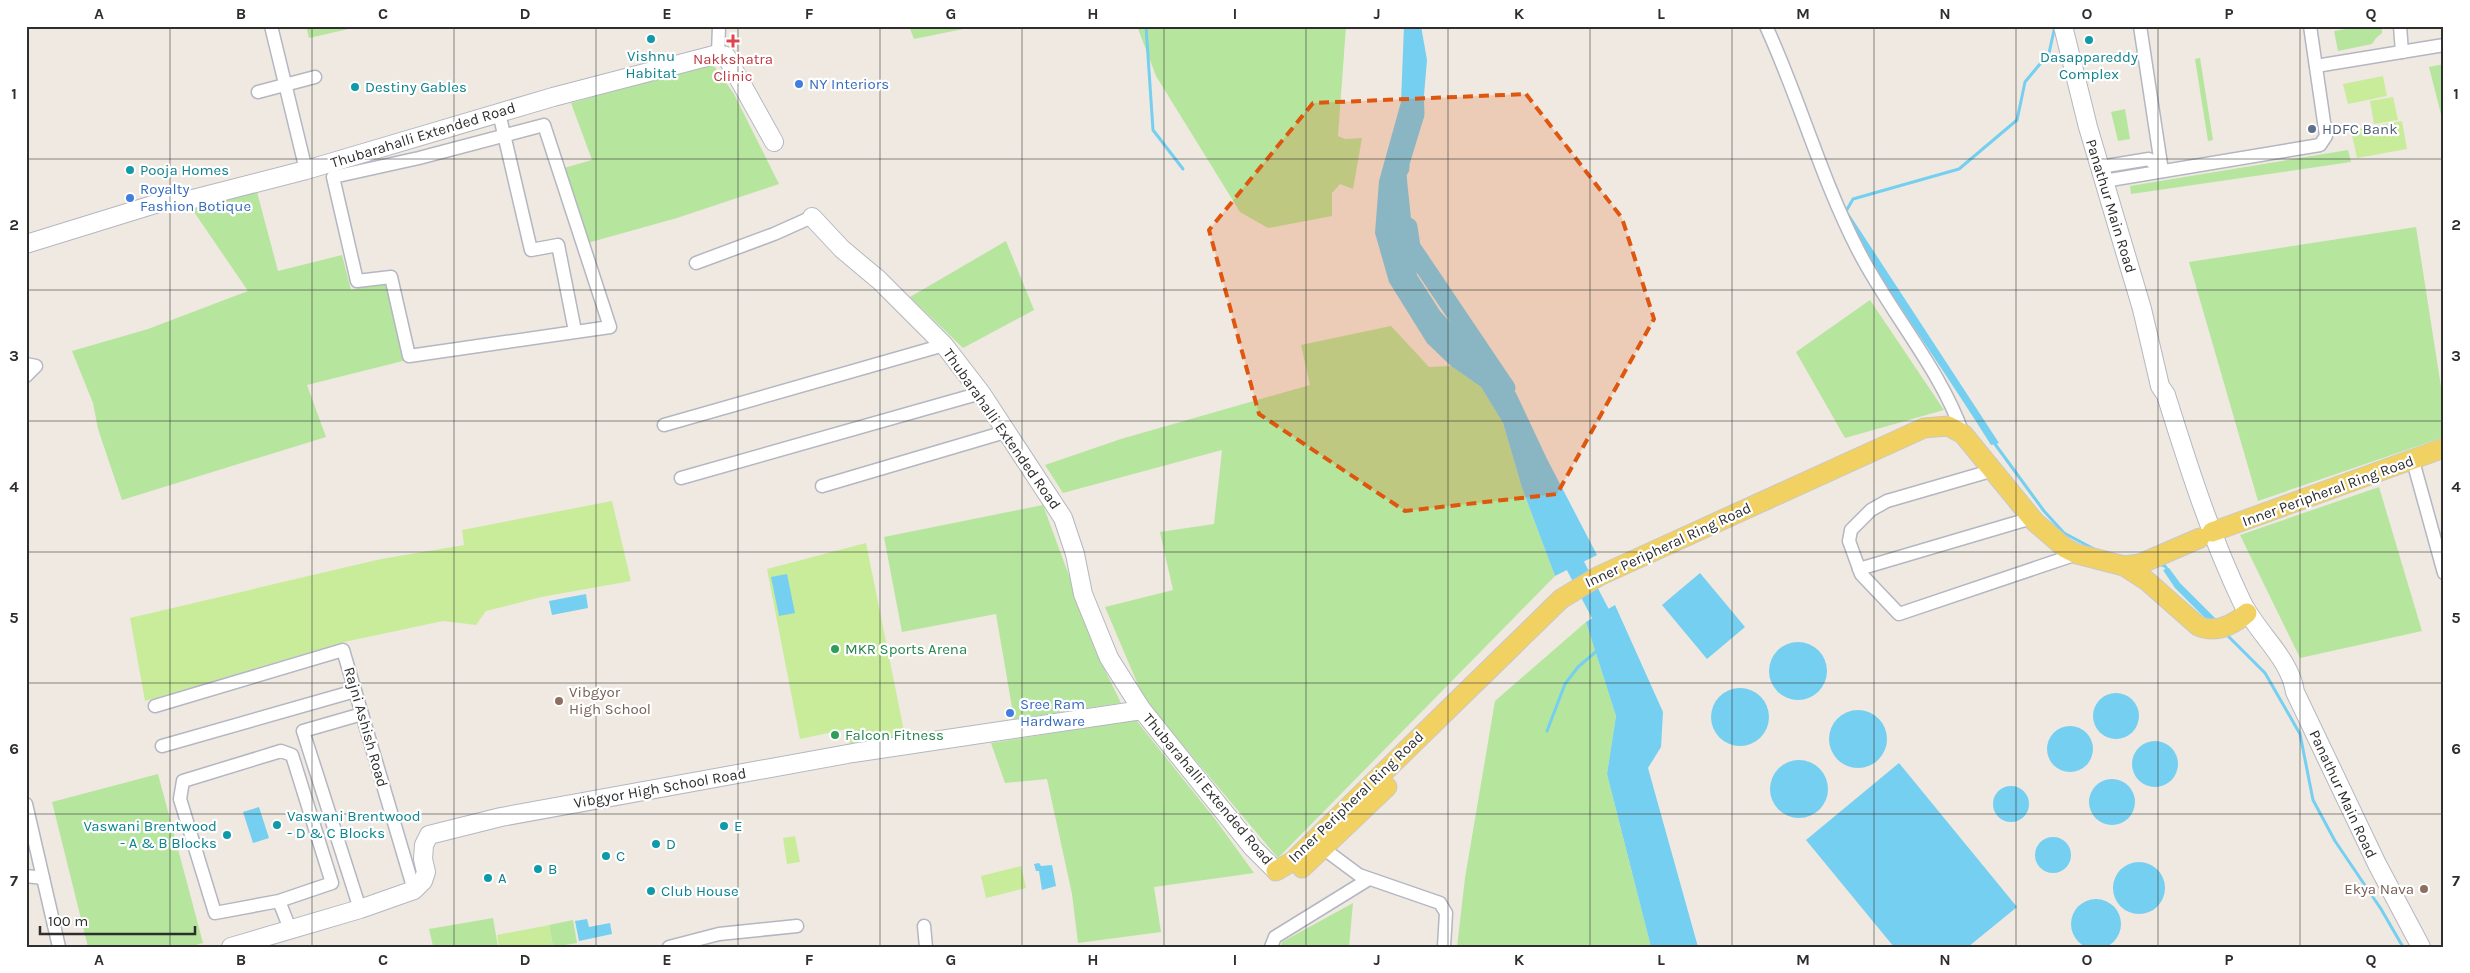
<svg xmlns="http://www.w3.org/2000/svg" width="2470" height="973" viewBox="0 0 2470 973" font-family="Karla,sans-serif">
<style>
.green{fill:#b6e59e}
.pitch{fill:#c9ec9a}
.water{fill:#75cff0}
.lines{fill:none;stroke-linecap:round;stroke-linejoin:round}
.stream{stroke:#75cff0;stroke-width:3}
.river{stroke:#75cff0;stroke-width:19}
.street-casing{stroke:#b4b7c1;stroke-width:15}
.secondary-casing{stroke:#b4b7c1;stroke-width:20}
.primary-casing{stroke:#c9c9c9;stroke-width:21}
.street{stroke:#fff;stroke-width:12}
.secondary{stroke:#fff;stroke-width:18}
.primary{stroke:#f2d163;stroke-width:19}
.marked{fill:#df570e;fill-opacity:0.2;stroke:#df570e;stroke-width:4;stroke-dasharray:10 6;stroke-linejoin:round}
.grid{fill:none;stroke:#2e2e2e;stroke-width:1;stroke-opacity:0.55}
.culture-dot{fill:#0f9aa8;stroke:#fff;stroke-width:2}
.health-dot{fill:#e0444e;stroke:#fff;stroke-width:2}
.shop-dot{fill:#3f7fe0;stroke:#fff;stroke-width:2}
.service-dot{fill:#5c6f8a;stroke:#fff;stroke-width:2}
.leisure-dot{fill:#2e9e5b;stroke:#fff;stroke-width:2}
.education-dot{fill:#8d6e63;stroke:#fff;stroke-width:2}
.labels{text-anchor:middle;stroke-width:4.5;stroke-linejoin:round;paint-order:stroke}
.culture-label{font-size:15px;fill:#0d838f;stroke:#fff;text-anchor:start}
.health-label{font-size:15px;fill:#be3a42;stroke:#fff}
.shop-label{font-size:15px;fill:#366cbe;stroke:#fff;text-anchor:start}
.service-label{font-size:15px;fill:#4e5e75;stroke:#fff;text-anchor:start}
.street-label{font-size:15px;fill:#2e2e2e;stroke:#fff}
.leisure-label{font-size:15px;fill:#27864d;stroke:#fff;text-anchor:start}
.education-label{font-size:15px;fill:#785e54;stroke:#fff;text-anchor:start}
.neatline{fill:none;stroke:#2e2e2e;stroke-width:2}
.grid-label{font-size:16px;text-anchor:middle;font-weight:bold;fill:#2e2e2e}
</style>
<rect width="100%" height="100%" fill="#efe9e1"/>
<g class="green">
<polygon points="306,26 362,26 309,38"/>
<polygon points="909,26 978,26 914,39"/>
<polygon points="1137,26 1346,26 1338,136 1345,139 1362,138 1353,189 1340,184 1332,193 1332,216 1268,228 1240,212 1156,76"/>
<polygon points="2364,26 2382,26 2382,33 2376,38 2372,44 2338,51 2334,31"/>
<polygon points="2200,58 2213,140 2208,141 2195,59"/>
<polygon points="2444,64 2444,126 2429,67"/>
<polygon points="709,65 714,66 734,94 779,184 677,218 584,244 557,170 592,160 571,103"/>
<polygon points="2125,109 2130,139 2118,141 2111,112"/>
<polygon points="2348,150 2351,162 2131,194 2130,186"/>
<polygon points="257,192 278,271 342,255 351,290 386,281 407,360 307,385 326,437 122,500 98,429 93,403 72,351 148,329 248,291 192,209"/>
<polygon points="2416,227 2444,406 2444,437 2258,501 2189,262"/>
<polygon points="1006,241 1034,310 963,348 910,297"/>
<polygon points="1870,300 1944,410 1845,438 1796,352"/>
<polygon points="1391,326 1429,367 1451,366 1481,387 1503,423 1522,488 1555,576 1278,858 1144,699 1105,607 1173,590 1160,532 1214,524 1222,450 1063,493 1045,465 1121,439 1310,385 1301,345"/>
<polygon points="2379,487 2422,631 2300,658 2240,535"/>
<polygon points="1043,505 1100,660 1121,703 1014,719 996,614 902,632 884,537"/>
<polygon points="1586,622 1616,716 1607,774 1651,947 1457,947 1465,878 1495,701"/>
<polygon points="1136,720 1215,819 1254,873 1154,887 1161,932 1078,943 1072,894 1047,779 1005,783 991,743"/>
<polygon points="158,774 203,943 189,947 88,947 52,802"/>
<polygon points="1353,903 1349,947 1281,947 1282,942"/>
<polygon points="493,918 498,947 433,946 429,929"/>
<polygon points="573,920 577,943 553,947 549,925"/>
</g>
<g class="pitch">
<polygon points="2383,76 2387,96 2348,104 2343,84"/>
<polygon points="2393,97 2398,120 2374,124 2370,101"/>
<polygon points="2402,121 2407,149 2357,158 2351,130"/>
<polygon points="612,501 631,581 541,597 486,611 476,625 443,621 344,642 145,701 130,618 381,559 464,545 462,530"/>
<polygon points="866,543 905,736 850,744 847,729 800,739 767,569"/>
<polygon points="795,836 800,862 787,864 783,838"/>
<polygon points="1021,866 1026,888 986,898 981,876"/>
<polygon points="549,925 553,947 499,947 497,935"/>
</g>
<g class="water">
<polygon points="1404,26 1421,26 1427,60 1424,95 1405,136 1407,180 1417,275 1440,311 1516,393 1547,459 1597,555 1555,576 1522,488 1503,423 1481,387 1451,366 1427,343 1389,282 1375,233 1379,181 1401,102"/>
<path d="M1848,212L1999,443L1991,445C1942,367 1889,292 1839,215Z"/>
<polygon points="2169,568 2180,583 2220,623 2213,626 2175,588 2163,570"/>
<polygon points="1700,573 1745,627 1707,659 1662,605"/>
<polygon points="787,574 795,613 779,616 771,577"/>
<polygon points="586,594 588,608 552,615 549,601"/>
<polygon points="1615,605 1663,712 1661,747 1648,768 1698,947 1651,947 1607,774 1616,716 1586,622"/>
<circle cx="1798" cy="671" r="29"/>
<circle cx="1740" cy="717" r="29"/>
<circle cx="2116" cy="716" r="23"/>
<circle cx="1858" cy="739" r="29"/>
<circle cx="2070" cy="749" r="23"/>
<circle cx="2155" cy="764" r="23"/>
<circle cx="1799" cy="789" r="29"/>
<polygon points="1899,763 2017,907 1968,947 1894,947 1806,840"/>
<circle cx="2112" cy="802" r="23"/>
<circle cx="2011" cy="804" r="18"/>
<polygon points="259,807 269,838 253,843 243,812"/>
<circle cx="2053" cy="855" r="18"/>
<circle cx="2139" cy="888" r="26"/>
<polygon points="1039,863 1041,866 1052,865 1056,886 1042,890 1039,871 1036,871 1034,864"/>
<circle cx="2096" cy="924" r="25"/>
<polygon points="587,919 589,927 610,923 612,934 579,941 575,921"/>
</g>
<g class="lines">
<g class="stream">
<polyline points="1146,26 1153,130 1183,169"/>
<polyline points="1845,213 1853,199 1959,169 2017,120 2025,82 2049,53 2055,26"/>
<polyline points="1992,440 2044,511 2064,533 2094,549"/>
<polyline points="2158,564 2165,566 2169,572"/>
<polyline points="2225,633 2265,673 2300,734 2313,800 2335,841 2381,909 2403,947"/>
<polyline points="1547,731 1565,684 1578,667 1599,649"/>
</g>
<g class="river">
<polyline points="1400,168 1400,163 1415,114 1414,90"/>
<polyline points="1408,227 1411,247 1506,388"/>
<polyline points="1567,541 1575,565 1612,636"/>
</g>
<g class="street-casing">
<g id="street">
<polyline points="271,26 306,170"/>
<path d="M1766,26C1800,100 1821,178 1858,250C1890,313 1940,368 1963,434"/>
<polyline points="2140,26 2162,171"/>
<polyline points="2400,26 2402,52"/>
<polyline points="718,54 719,26"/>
<polyline points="2316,66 2444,45"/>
<polyline points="258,92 315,77"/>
<polyline points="499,113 531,250 558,245 575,331"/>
<polygon points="544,125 610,327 409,356 391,277 357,281 333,177 419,158"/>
<polyline points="2100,167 2149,159 2162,171"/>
<polyline points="2104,181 2320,145 2326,136 2310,26"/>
<polyline points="696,263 774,234 812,217"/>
<polyline points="26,364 36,366 26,376"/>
<polyline points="664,425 944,345"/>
<polyline points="2413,461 2444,573"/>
<polyline points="1994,470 1887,501 1871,510 1851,530 1849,541 1861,574 1899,614 2077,554"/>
<polyline points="681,478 981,393"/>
<polyline points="822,486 1005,432"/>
<polyline points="1859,569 2032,518"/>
<polyline points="155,706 343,650 414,890"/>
<polyline points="162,746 355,691"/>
<polyline points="26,804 59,947"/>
<polyline points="1324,849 1359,875 1440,903 1446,913 1444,947"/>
<polyline points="26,876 43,878"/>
<polyline points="279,901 332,883 292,755 281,751 183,781 180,799 215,913 279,901 290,929"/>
<polyline points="360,909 303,731 362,714"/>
<polyline points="924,926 926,947"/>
<polyline points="669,947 719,934 797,926"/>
<polyline points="1271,947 1275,937 1369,879"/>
</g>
</g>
<g class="secondary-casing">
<g id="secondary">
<path d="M2063,26L2088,127L2142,309L2160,386L2166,395C2188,465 2210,535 2242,602C2257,633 2290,658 2295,692L2377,864L2421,947"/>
<polyline points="812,217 842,249 879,280 944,345 981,393 1063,518 1075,554 1083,594 1109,658 1142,710 1253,848 1276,871"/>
<polyline points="26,244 162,202 193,199 306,170 553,97 718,54 726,56 774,142"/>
<polyline points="231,947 360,909 414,890 423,881 426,872 423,859 424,845 429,835 501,817 853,753 1142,710"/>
</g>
</g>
<g class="primary-casing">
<g id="primary">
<polyline points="2212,532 2444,448"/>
<path d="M2124,566L2147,581L2198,626C2216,634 2233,625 2247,613"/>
<polyline points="1302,868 1387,787"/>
<polyline points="1276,871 1293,861 1561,599 1599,576 1924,428 1948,426 1963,434 2035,522 2065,548 2077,554 2124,566 2140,564 2200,538"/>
</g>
</g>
<use href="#street" class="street"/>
<use href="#secondary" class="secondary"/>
<use href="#primary" class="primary"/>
</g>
<path class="marked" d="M1526,94L1622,218L1654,319L1557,494L1405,511L1259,414L1209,230L1313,103Z"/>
<path class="grid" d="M170,26V947M312,26V947M454,26V947M596,26V947M738,26V947M880,26V947M1022,26V947M1164,26V947M1306,26V947M1448,26V947M1590,26V947M1732,26V947M1874,26V947M2016,26V947M2158,26V947M2300,26V947M26,159H2444M26,290H2444M26,421H2444M26,552H2444M26,683H2444M26,814H2444"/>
<g class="culture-dot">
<circle cx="651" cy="39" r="5"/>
<circle cx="2089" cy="40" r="5"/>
<circle cx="355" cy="87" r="5"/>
<circle cx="130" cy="170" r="5"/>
<circle cx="277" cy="825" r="5"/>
<circle cx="724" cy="826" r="5"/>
<circle cx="227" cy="835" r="5"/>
<circle cx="656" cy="844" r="5"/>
<circle cx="606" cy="856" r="5"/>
<circle cx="538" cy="869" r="5"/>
<circle cx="488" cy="878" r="5"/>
<circle cx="651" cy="891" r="5"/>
</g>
<path class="health-dot" d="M730.5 33.5h5v5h5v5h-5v5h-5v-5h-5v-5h5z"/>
<g class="shop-dot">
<circle cx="799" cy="84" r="5"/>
<circle cx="130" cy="198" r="5"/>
<circle cx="1010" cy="713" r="5"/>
</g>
<circle class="service-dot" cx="2312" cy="129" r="5"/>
<g class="leisure-dot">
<circle cx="835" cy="649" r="5"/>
<circle cx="835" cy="735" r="5"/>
</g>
<g class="education-dot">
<circle cx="559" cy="701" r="5"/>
<circle cx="2424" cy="889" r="5"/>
</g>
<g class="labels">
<g class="culture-label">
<text x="651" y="61" text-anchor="middle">Vishnu<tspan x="651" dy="17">Habitat</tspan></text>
<text x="2089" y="62" text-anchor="middle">Dasappareddy<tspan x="2089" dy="17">Complex</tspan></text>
<text x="365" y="92">Destiny Gables</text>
<text x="140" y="175">Pooja Homes</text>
<text x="287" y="821">Vaswani Brentwood<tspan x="287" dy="17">- D &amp; C Blocks</tspan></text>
<text x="217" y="831" text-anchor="end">Vaswani Brentwood<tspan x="217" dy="17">- A &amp; B Blocks</tspan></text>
<text x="734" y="831">E</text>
<text x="666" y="849">D</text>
<text x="616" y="861">C</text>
<text x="548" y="874">B</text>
<text x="498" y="883">A</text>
<text x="661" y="896">Club House</text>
</g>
<g class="health-label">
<text x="733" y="64">Nakkshatra<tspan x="733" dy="17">Clinic</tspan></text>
</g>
<g class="shop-label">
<text x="809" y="89">NY Interiors</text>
<text x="140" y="194">Royalty<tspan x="140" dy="17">Fashion Botique</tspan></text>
<text x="1020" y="709">Sree Ram<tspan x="1020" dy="17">Hardware</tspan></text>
</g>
<g class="service-label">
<text x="2322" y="134">HDFC Bank</text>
</g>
<g class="street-label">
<text transform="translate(423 135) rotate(-17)" y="5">Thubarahalli Extended Road</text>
<text transform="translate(2111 206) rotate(73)" y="5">Panathur Main Road</text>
<text transform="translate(1002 429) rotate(55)" y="5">Thubarahalli Extended Road</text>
<text transform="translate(2328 491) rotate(-20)" y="5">Inner Peripheral Ring Road</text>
<text transform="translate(1668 545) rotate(-25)" y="5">Inner Peripheral Ring Road</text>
<text transform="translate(366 727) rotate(74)" y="5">Rajni Ashish Road</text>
<text transform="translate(660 788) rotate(-10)" y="5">Vibgyor High School Road</text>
<text transform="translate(1208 789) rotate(50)" y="5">Thubarahalli Extended Road</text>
<text transform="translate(2343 794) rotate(65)" y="5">Panathur Main Road</text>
<text transform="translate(1356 797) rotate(-44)" y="5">Inner Peripheral Ring Road</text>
</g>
<g class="leisure-label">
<text x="845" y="654">MKR Sports Arena</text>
<text x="845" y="740">Falcon Fitness</text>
</g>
<g class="education-label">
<text x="569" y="697">Vibgyor<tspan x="569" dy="17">High School</tspan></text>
<text x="2414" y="894" text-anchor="end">Ekya Nava</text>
</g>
</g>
<rect width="2470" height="973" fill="none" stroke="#ffffff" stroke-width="55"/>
<path d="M40 926v8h155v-8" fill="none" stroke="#2e2e2e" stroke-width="2.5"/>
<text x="48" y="926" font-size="15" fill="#2e2e2e" stroke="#ffffff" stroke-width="4" paint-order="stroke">100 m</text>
<rect x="28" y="28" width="2414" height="918" class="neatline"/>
<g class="grid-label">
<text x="99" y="19">A</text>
<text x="241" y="19">B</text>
<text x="383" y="19">C</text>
<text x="525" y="19">D</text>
<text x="667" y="19">E</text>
<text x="809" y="19">F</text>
<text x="951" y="19">G</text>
<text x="1093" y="19">H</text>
<text x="1235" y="19">I</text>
<text x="1377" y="19">J</text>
<text x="1519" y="19">K</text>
<text x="1661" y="19">L</text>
<text x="1803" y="19">M</text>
<text x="1945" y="19">N</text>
<text x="2087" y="19">O</text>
<text x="2229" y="19">P</text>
<text x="2371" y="19">Q</text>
<text x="14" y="99">1</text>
<text x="2456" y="99">1</text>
<text x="14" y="230">2</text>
<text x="2456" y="230">2</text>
<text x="14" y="361">3</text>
<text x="2456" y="361">3</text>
<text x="14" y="492">4</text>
<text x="2456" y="492">4</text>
<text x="14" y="623">5</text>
<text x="2456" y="623">5</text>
<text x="14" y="754">6</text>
<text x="2456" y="754">6</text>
<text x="14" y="886">7</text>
<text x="2456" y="886">7</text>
<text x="99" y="965">A</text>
<text x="241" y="965">B</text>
<text x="383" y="965">C</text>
<text x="525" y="965">D</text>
<text x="667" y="965">E</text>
<text x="809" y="965">F</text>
<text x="951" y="965">G</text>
<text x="1093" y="965">H</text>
<text x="1235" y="965">I</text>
<text x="1377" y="965">J</text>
<text x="1519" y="965">K</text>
<text x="1661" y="965">L</text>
<text x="1803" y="965">M</text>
<text x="1945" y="965">N</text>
<text x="2087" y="965">O</text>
<text x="2229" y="965">P</text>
<text x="2371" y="965">Q</text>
</g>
</svg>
